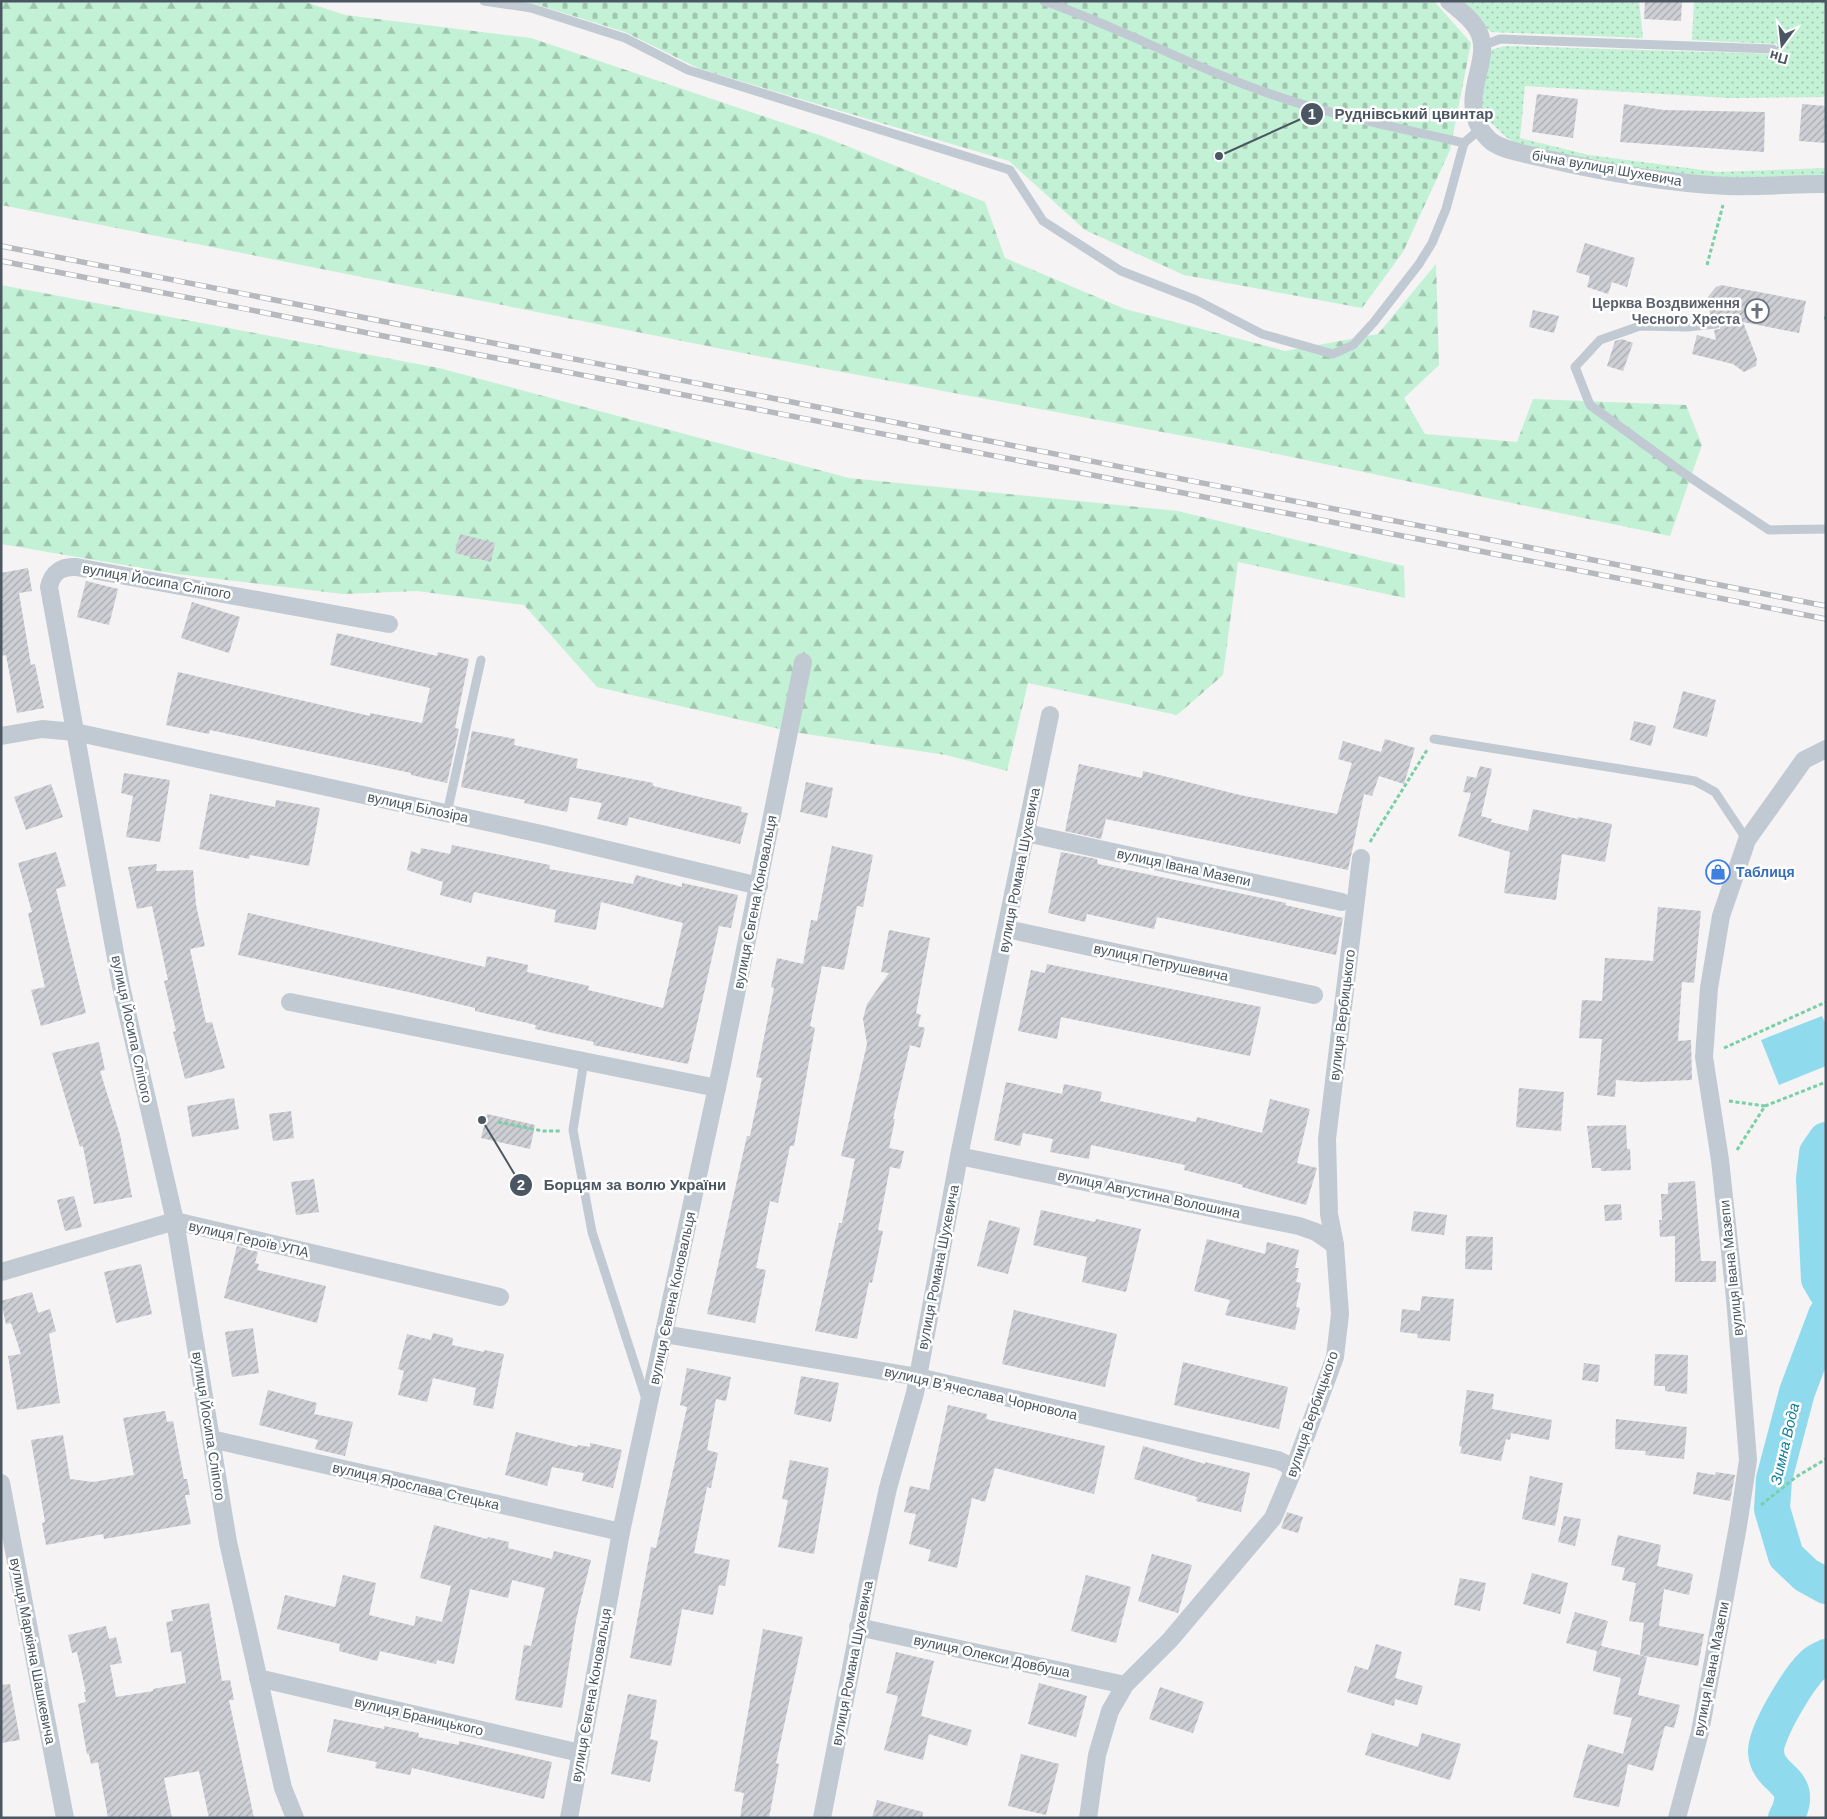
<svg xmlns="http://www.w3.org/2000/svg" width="1827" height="1819" viewBox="0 0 1827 1819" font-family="Helvetica,sans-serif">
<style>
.grass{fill:url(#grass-dots)}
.forest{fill:url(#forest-firs)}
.cemetery{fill:url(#cemetery-stones)}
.water{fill:#90daee}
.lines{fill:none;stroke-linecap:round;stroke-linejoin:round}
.river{stroke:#90daee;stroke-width:36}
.building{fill:url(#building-hatch)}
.path{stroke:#7ad0a6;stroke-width:3;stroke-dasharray:4 2.5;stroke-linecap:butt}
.lane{stroke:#c1cad2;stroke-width:9}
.street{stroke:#c1cad2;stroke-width:18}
.rail-casing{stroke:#b5b8bd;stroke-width:5.5}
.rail{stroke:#fff;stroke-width:4;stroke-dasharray:11;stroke-linecap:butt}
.labels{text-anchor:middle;stroke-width:5;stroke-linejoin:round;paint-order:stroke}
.street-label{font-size:14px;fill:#4a5661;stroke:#fff}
.worship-label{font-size:14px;font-weight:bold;fill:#5b616d;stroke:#fff;text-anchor:end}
.shop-label{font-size:14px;font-weight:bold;fill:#366cbe;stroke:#fff;text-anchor:start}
.water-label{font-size:15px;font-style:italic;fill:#0c7c9b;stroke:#fff}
.leader{fill:none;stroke:#4a5661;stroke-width:2}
.callout-dot{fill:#4a5661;stroke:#fff;stroke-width:2}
.mark-label{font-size:15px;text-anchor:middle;font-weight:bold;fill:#fff}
.callout-label{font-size:15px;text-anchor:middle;font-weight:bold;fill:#4a5661;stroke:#fff;stroke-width:5;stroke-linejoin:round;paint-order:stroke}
</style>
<defs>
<pattern id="grass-dots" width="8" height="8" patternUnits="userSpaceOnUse" patternTransform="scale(1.25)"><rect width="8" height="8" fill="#c3f1d5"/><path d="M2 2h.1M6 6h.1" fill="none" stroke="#a0c6b0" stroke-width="1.8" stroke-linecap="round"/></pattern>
<pattern id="forest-firs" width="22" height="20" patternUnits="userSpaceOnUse" patternTransform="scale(1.25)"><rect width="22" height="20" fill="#c3f1d5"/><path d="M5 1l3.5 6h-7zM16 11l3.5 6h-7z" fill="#a0c6b0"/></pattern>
<pattern id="cemetery-stones" width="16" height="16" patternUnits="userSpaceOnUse" patternTransform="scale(1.25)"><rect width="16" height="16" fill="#c3f1d5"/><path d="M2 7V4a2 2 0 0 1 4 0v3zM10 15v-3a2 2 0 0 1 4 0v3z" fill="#a0c6b0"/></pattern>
<pattern id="building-hatch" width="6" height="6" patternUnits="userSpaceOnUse" patternTransform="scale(1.25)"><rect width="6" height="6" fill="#cdcfd5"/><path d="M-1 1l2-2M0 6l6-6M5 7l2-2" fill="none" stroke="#a8abb0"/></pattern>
</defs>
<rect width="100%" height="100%" fill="#f5f3f3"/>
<g class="grass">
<polygon points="1458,1 1639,1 1643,38 1491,32"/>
<polygon points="1694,1 1826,1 1826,97 1729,98 1525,86 1520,138 1589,155 1718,172 1826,168 1826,178 1699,179 1588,162 1519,145 1506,137 1486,118 1479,94 1490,50 1505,46 1777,54 1777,44 1692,40"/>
</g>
<g class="forest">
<polygon points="1,1 302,1 345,15 531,38 822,136 985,202 1005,258 1125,309 1285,351 1378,334 1436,264 1439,365 1404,398 1425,434 1517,442 1533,399 1686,405 1702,445 1670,536 1258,450 773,359 1,205"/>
<polygon points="1,285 439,368 849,478 1178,511 1404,566 1405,598 1238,562 1223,675 1177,715 1028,683 1007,771 946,755 793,732 597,687 524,605 417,591 343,594 177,574 1,544"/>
</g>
<polygon class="cemetery" points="515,1 1434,1 1471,43 1450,150 1403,252 1362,308 1184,275 1085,230 1009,161 700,69 625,32 535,4"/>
<polygon class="water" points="1822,1016 1826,1025 1826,1066 1779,1085 1761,1040"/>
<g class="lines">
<g class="river">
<polyline points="1826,1140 1817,1153 1814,1179 1819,1279 1826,1291"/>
<polyline points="1826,1315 1797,1392 1774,1479 1772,1509 1786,1556 1806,1575 1826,1586"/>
<path d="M1786,1818C1807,1778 1768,1782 1766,1752C1765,1733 1799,1678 1813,1665C1816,1661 1822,1659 1826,1657"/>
</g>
</g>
<g class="building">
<polygon points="1645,1 1682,1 1681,21 1644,19"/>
<polygon points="1537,94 1578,99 1573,138 1532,132"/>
<polygon points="1624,104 1663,110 1765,112 1764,152 1620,142"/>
<polygon points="1802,104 1826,106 1826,143 1799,141"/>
<polygon points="1585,243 1635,258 1627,287 1612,282 1608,294 1587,287 1590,276 1576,272"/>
<polygon points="1721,285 1806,301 1799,333 1743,322 1757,359 1756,366 1744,372 1733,364 1692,354 1697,335 1716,340 1714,330 1720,329 1722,323 1718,318 1711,318 1707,298 1716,287"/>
<polygon points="1533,310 1559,316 1554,333 1529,327"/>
<polygon points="1622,339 1633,343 1623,371 1607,366 1615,341"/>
<polygon points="460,534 495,543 491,562 455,553"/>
<polygon points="28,568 32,591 19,593 31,665 35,664 44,708 17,713 6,655 1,656 1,573"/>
<polygon points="86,581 118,589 109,625 77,617"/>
<polygon points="192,602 240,617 229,653 181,638"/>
<polygon points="337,633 437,656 438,652 469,659 455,728 459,729 447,783 411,775 411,773 210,730 209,734 166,725 178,672 370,716 370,713 422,723 430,688 330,665"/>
<polygon points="1683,691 1716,700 1707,737 1673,728"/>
<polygon points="1634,721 1656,726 1651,746 1630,740"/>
<polygon points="472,731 515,739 514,745 578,759 576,768 653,783 653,786 742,807 741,812 748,813 740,844 629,817 627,826 597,819 602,803 570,797 567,812 524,803 525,800 461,787"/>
<polygon points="1385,739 1415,748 1404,784 1379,776 1372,796 1364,794 1348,870 1106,819 1101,839 1065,831 1079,764 1142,778 1143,771 1240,795 1337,814 1352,763 1338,759 1343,741 1381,752"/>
<polygon points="1480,766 1492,769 1481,816 1492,819 1491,822 1528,831 1533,809 1578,819 1578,817 1612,824 1605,862 1562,854 1556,900 1504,893 1510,852 1458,836 1471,793 1463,792 1467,776 1476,778"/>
<polygon points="124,773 170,780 160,842 126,837 133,796 121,793"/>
<polygon points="806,782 833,788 827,818 800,812"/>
<polygon points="51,784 63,817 26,830 14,797"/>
<polygon points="210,794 275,807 276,800 320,808 309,866 250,855 249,859 199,849"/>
<polygon points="452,845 550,865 549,869 633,884 636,875 682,887 682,883 738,895 731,928 719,926 688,1064 593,1045 594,1042 535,1029 536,1025 475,1011 475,1008 413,993 238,955 248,913 485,967 487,956 528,965 527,972 589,986 588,990 663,1008 683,923 601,902 596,930 554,922 556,910 474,892 471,903 440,895 443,882 407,870 411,851 420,854 421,848 450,854"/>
<polygon points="832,846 873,855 863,907 857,906 844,970 822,966 810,1026 815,1028 794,1146 790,1146 778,1203 770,1201 756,1268 766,1270 755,1323 707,1314 747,1136 750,1136 762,1078 756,1077 774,988 771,987 777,958 803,964 811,920 817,921"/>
<polygon points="56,852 66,886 56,889 86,1013 41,1026 31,990 45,987 28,913 32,912 18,863"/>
<polygon points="1061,852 1097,859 1098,864 1286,903 1285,905 1343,918 1336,955 1157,917 1154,929 1087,914 1085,922 1048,913"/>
<polygon points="157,864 156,871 193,870 196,905 205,946 190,949 206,1023 212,1022 225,1068 185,1079 173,1032 176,1031 164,981 168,980 152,906 137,909 128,867"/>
<polygon points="1658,907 1701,911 1694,983 1682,982 1678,1041 1691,1040 1692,1080 1640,1082 1616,1080 1615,1097 1597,1095 1602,1039 1579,1038 1582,1000 1602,1001 1605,958 1653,961"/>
<polygon points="889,930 930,938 916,1013 921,1015 918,1026 925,1028 920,1048 910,1045 893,1119 895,1119 889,1148 904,1151 900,1169 890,1167 878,1230 883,1231 872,1283 869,1282 857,1339 815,1331 839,1223 842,1223 855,1159 841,1156 867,1044 863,1019 867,1004 889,973 881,972"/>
<polygon points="1047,964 1261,1007 1250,1056 1061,1017 1057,1039 1018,1031 1031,970 1045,973"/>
<polygon points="99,1042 105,1070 100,1071 120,1135 132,1197 94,1204 83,1146 80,1147 52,1053"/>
<polygon points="1006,1082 1062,1094 1064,1084 1102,1092 1100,1101 1196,1122 1197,1117 1262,1133 1270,1099 1310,1109 1297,1163 1317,1168 1306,1205 1242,1187 1243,1185 1184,1170 1185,1165 1091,1145 1089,1159 1050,1152 1053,1139 1023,1133 1020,1146 994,1140"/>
<polygon points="1519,1088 1564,1092 1561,1131 1516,1127"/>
<polygon points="234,1098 239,1129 192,1137 187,1106"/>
<polygon points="291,1111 294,1138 273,1141 269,1114"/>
<polygon points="487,1114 535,1125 530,1149 481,1138"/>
<polygon points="1626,1125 1627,1149 1630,1149 1631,1170 1601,1171 1601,1168 1592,1168 1587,1126"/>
<polygon points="314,1179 319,1212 296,1215 291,1182"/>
<polygon points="1695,1181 1701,1261 1716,1261 1716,1282 1675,1282 1675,1236 1660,1237 1659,1220 1662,1220 1661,1194 1668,1194 1668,1183"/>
<polygon points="74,1196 82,1227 65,1231 57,1200"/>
<polygon points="1621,1204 1622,1220 1605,1221 1604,1205"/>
<polygon points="1041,1210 1095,1222 1096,1219 1141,1229 1126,1292 1082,1282 1087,1257 1033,1245"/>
<polygon points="1414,1211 1447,1215 1444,1235 1411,1231"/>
<polygon points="989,1220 1020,1228 1008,1274 977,1266"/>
<polygon points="1466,1236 1493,1237 1492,1270 1465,1269"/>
<polygon points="1207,1239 1265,1254 1267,1242 1299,1250 1295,1268 1299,1268 1296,1282 1301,1283 1296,1307 1300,1308 1295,1330 1225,1315 1230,1300 1194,1291"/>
<polygon points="237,1246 258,1252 255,1263 259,1264 257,1270 326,1286 317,1323 224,1298"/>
<polygon points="141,1264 152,1314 116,1323 104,1272"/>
<polygon points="32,1292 38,1313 50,1309 56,1331 49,1334 60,1403 17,1410 8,1356 21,1354 11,1323 6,1324 1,1301"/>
<polygon points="1422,1296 1454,1299 1450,1341 1417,1338 1418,1334 1400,1332 1402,1309 1420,1311"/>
<polygon points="1014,1310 1117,1334 1105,1387 1002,1364"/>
<polygon points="253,1328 259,1373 232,1377 225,1332"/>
<polygon points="433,1333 453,1338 452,1345 484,1352 484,1350 504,1354 493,1409 473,1405 476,1388 433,1378 427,1402 398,1395 404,1371 398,1369 407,1334 431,1340"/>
<polygon points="1655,1354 1688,1355 1687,1394 1665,1391 1665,1386 1654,1386"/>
<polygon points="1183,1362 1288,1387 1279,1429 1174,1405"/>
<polygon points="1584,1363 1600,1365 1598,1382 1582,1380"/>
<polygon points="687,1368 731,1377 726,1401 716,1399 707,1450 718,1453 711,1488 707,1487 694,1553 730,1560 725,1586 719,1585 713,1615 682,1609 671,1666 630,1658 651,1547 656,1548 687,1407 680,1405"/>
<polygon points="801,1376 839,1383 831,1422 794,1414"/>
<polygon points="268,1390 317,1403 314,1414 353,1422 345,1456 315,1449 318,1440 259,1425"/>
<polygon points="1467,1390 1494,1394 1492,1409 1552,1420 1549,1440 1511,1433 1510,1440 1506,1439 1501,1461 1460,1453 1462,1447 1459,1446"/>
<polygon points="948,1405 987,1414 986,1419 1105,1446 1094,1494 995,1468 985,1502 972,1498 957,1568 928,1561 931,1550 909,1544 916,1514 904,1512 910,1486 929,1490"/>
<polygon points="165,1411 167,1422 173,1421 184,1479 187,1479 190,1495 185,1495 191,1524 104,1539 103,1534 46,1545 42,1523 45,1522 31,1440 63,1435 70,1479 93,1482 134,1475 123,1418"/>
<polygon points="1616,1419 1687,1427 1684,1459 1645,1455 1646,1451 1615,1449"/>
<polygon points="516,1432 577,1447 578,1445 590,1447 590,1443 622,1450 613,1488 582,1481 584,1473 552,1467 547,1486 505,1475"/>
<polygon points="1143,1446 1205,1464 1205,1462 1250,1473 1241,1512 1196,1501 1197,1497 1134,1479"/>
<polygon points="790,1460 829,1468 814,1554 778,1547 788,1500 782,1499"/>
<polygon points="1697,1472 1715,1475 1716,1472 1735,1475 1730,1501 1693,1494"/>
<polygon points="1530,1476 1563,1483 1555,1526 1522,1519"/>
<polygon points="1287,1512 1303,1517 1298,1533 1281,1528"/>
<polygon points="1564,1516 1581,1519 1575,1546 1558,1542"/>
<polygon points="434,1525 487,1539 488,1537 509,1542 508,1548 552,1559 554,1551 591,1560 576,1620 562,1708 515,1700 524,1645 531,1646 545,1588 512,1580 508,1598 470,1589 454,1664 437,1660 436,1664 380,1651 377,1661 339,1651 340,1644 277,1629 285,1595 335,1607 343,1575 376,1583 369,1615 414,1626 416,1616 442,1622 451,1586 420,1578"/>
<polygon points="1618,1535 1661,1545 1657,1566 1693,1574 1689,1595 1664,1589 1659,1626 1704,1634 1698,1666 1640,1655 1644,1623 1629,1621 1636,1583 1622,1580 1625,1568 1611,1565"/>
<polygon points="1152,1554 1192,1565 1178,1613 1138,1601"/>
<polygon points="1532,1573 1568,1583 1560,1614 1523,1604"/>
<polygon points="1086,1575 1131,1587 1116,1643 1071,1631"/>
<polygon points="1460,1578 1486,1583 1480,1611 1454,1605"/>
<polygon points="209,1603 222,1681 230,1680 234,1700 229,1700 254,1818 209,1818 199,1771 164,1778 172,1818 108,1818 98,1762 91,1764 89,1754 87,1754 78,1704 86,1702 84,1692 86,1692 77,1652 72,1653 68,1635 106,1626 109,1639 116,1637 122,1663 110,1665 116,1697 153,1691 153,1689 186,1683 181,1651 171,1653 166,1622 173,1621 171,1610"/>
<polygon points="1575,1612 1608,1621 1601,1646 1647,1657 1638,1695 1680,1705 1674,1728 1665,1726 1653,1771 1628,1764 1619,1807 1573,1797 1588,1744 1623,1754 1632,1718 1613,1714 1621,1678 1593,1671 1597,1651 1566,1643"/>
<polygon points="763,1629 803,1637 776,1763 779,1764 769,1818 740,1818 744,1793 734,1791"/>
<polygon points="1376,1644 1402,1652 1395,1678 1423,1686 1417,1705 1395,1699 1394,1706 1347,1692 1355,1666 1368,1670"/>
<polygon points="896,1652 934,1661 921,1716 972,1730 967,1746 929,1734 923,1760 884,1750 898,1696 886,1693"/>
<polygon points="1039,1683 1087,1696 1076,1737 1028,1724"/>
<polygon points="10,1684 20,1740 1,1743 1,1685"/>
<polygon points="1160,1687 1204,1702 1193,1733 1149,1719"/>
<polygon points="628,1694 657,1700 650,1739 658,1741 650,1782 611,1774"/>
<polygon points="334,1719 384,1729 384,1726 419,1733 418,1737 459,1745 459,1741 552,1762 544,1799 412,1768 410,1775 375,1768 377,1762 327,1752"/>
<polygon points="1372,1733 1418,1747 1422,1733 1461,1744 1450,1780 1365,1755"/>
<polygon points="1021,1754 1059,1764 1046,1815 1008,1806"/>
<polygon points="877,1800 923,1812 922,1818 872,1818"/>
</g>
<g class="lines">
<g class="path">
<polyline points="1707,265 1723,205"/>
<polyline points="1824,318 1826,318"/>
<polyline points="1370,842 1427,750"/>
<polyline points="1724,1048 1826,1002"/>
<polyline points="1729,1101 1765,1106"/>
<polyline points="498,1122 543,1131 560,1131"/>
<polyline points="1737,1150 1765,1106 1826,1082"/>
<polyline points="1761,1505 1796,1477 1826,1459"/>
</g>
<g class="lane">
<polyline points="484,1 531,8 625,38 688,70 1010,170 1043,221 1121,271 1196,300 1262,334 1333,354 1353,345 1374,322 1419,264 1432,243 1446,209 1464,143 1480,129"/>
<path d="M1044,1C1119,27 1188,65 1262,91C1327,115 1397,127 1464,143"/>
<polyline points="1482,46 1500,39 1773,49"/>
<polyline points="1716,324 1687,327 1640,326 1600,340 1575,367 1590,405 1685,474 1769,530 1826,529"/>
<polyline points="1434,739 1695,781 1715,792 1747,840"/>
<polyline points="447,813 481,660"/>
<polyline points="584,1061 573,1130 592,1232 646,1399"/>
</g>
<g class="street">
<path d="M1449,1C1460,11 1475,21 1480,35C1490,62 1461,95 1480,128C1482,132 1488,139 1492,142C1505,151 1527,154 1543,158C1603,172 1665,183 1727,186C1760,187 1793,184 1826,184"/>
<polyline points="1,736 42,729 75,732 546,835 759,886"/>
<polyline points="1026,833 1342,902"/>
<polyline points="1007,929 1314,995"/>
<polyline points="290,1002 717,1088"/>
<polyline points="959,1156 1299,1226 1316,1232 1335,1245"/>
<polyline points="1,1272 175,1221 500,1297"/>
<polyline points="664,1334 918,1377 1278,1460 1286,1464 1293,1471"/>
<polyline points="211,1439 621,1532"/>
<polyline points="1,1483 65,1818"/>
<polyline points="858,1627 1125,1685"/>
<polyline points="258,1678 580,1753"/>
<path d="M295,1818L283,1788L228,1542L175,1221L121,986L49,587C52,573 61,566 76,567L389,624"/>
<polyline points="569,1818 621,1532 722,1064 803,662"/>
<polyline points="822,1818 869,1576 888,1488 915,1393 959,1156 1050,715"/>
<polyline points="1088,1818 1097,1755 1110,1711 1125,1685 1170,1640 1273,1518 1293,1471 1335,1357 1340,1314 1335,1245 1329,1214 1327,1139 1361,858"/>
<polyline points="1677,1818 1700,1732 1738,1526 1748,1460 1735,1298 1720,1160 1704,1057 1709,988 1721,916 1747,840 1804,760 1826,749"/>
</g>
<g class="rail-casing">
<g id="rail">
<polyline points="1,246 1826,606"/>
<polyline points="1,261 1826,619"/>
</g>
</g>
<use href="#rail" class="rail"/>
</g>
<defs>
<g id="church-ring" transform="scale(1.25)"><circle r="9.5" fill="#fff" stroke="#6b7280" stroke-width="1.5"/><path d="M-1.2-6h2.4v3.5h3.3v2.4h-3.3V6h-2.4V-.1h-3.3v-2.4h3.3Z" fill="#6b7280"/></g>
<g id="shop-ring" transform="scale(1.25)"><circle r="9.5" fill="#fff" stroke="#3f7fe0" stroke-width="1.5"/><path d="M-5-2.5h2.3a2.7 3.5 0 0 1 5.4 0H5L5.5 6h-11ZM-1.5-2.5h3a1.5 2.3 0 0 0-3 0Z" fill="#3f7fe0"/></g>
</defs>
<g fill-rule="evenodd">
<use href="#church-ring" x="1757" y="311"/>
<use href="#shop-ring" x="1718" y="872"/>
</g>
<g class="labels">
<g class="street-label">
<text transform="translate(1607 168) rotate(10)" y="5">бічна вулиця Шухевича</text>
<text transform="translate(157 581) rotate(10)" y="5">вулиця Йосипа Сліпого</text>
<text transform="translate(418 807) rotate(12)" y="5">вулиця Білозіра</text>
<text transform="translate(1184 867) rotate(12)" y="5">вулиця Івана Мазепи</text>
<text transform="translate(1019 870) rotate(-79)" y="5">вулиця Романа Шухевича</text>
<text transform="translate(755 902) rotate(-79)" y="5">вулиця Євгена Коновальця</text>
<text transform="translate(1161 962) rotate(12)" y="5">вулиця Петрушевича</text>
<text transform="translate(1342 1015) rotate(-83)" y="5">вулиця Вербицького</text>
<text transform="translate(132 1029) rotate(78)" y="5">вулиця Йосипа Сліпого</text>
<text transform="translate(1149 1194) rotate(12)" y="5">вулиця Августина Волошина</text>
<text transform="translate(249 1239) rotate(13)" y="5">вулиця Героїв УПА</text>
<text transform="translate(938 1267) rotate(-79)" y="5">вулиця Романа Шухевича</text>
<text transform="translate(1731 1268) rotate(-96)" y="5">вулиця Івана Мазепи</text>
<text transform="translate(672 1298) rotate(-78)" y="5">вулиця Євгена Коновальця</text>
<text transform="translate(981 1393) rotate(13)" y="5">вулиця Вʼячеслава Чорновола</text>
<text transform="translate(1312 1414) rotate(-71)" y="5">вулиця Вербицького</text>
<text transform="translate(209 1426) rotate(81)" y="5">вулиця Йосипа Сліпого</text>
<text transform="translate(416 1486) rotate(13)" y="5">вулиця Ярослава Стецька</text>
<text transform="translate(33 1651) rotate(79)" y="5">вулиця Маркіяна Шашкевича</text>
<text transform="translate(992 1656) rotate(12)" y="5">вулиця Олекси Довбуша</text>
<text transform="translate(852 1663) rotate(-79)" y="5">вулиця Романа Шухевича</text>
<text transform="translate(1711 1669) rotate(-79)" y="5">вулиця Івана Мазепи</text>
<text transform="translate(591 1695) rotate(-80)" y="5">вулиця Євгена Коновальця</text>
<text transform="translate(419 1716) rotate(13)" y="5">вулиця Браницького</text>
</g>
<g class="worship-label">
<text x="1740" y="308">Церква Воздвиження<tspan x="1740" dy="16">Чесного Хреста</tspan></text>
</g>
<g class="shop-label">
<text x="1736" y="877">Таблиця</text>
</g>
<g class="water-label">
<text transform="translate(1785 1444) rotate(-77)" y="5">Зимна Вода</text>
</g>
</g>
<path class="leader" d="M1219 156L1312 114M482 1120L521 1185"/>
<g class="callout-dot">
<circle cx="1219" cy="156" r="5"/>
<circle cx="482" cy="1120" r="5"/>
<circle cx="1312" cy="114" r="12"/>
<circle cx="521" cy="1185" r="12"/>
</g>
<g class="mark-label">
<text x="1312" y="119">1</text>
<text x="521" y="1190">2</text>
</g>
<g class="callout-label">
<text x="1414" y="119">Руднівський цвинтар</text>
<text x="635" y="1190">Борцям за волю України</text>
</g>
<rect width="1827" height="1819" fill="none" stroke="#4a5661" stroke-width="5"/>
<g transform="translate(1782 45) rotate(195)" stroke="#ffffff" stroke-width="4" paint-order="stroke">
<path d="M0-4L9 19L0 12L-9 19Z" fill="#4a5661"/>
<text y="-8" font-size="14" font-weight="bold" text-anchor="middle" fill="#4a5661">Пн</text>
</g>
</svg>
